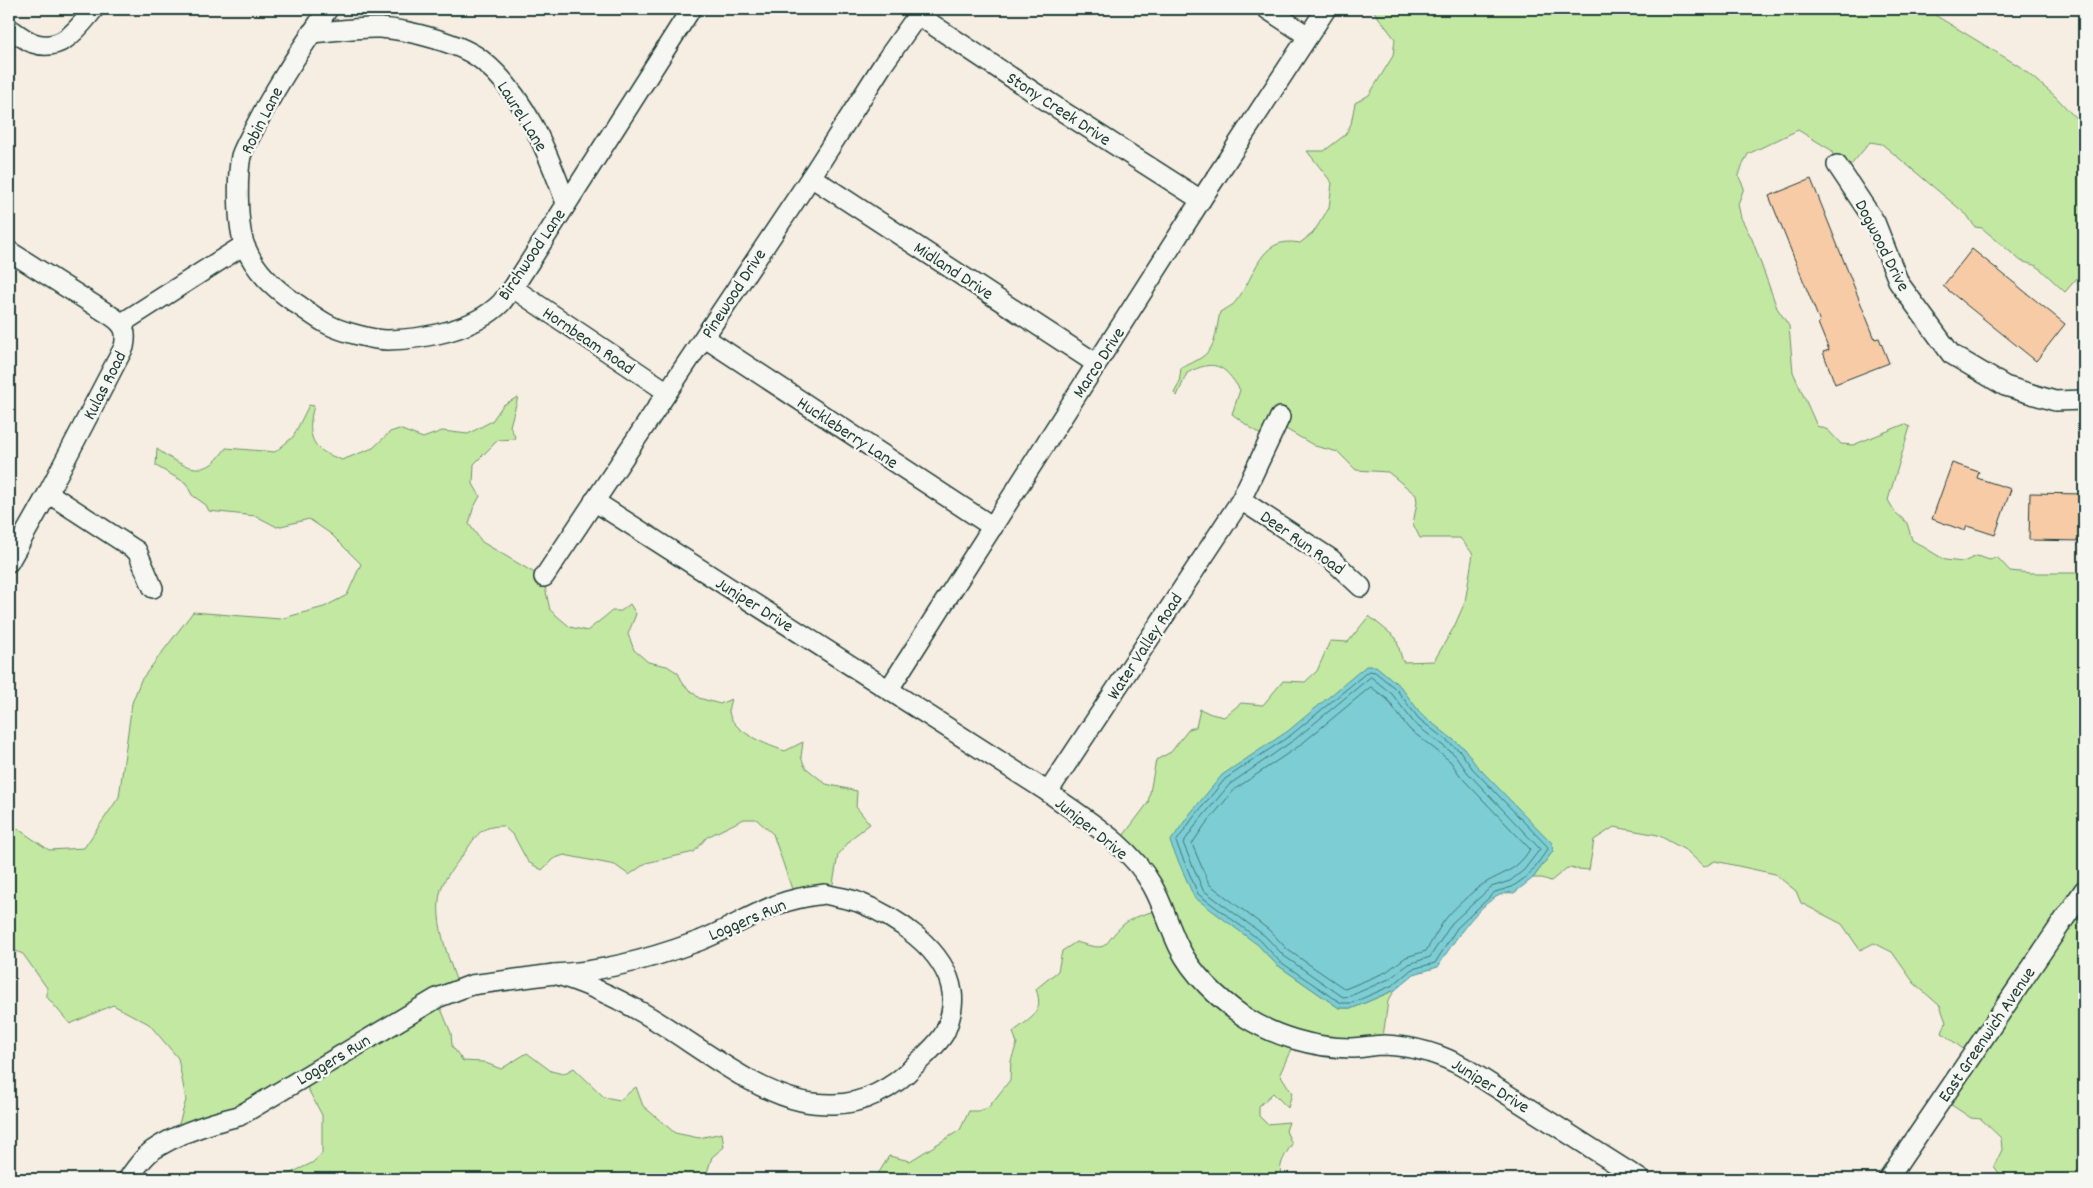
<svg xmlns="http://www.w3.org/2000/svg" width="2093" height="1188" viewBox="0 0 2093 1188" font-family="Dekko,sans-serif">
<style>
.green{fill:#c3e8a2;stroke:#71926b}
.water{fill:#7ccdd4;stroke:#579394}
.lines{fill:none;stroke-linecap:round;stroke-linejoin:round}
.shore{stroke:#447774;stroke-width:1}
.building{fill:#f8cba7;stroke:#1f3d34}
.minor-casing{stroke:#1f3d34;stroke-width:22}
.minor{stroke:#f6f6f2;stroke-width:19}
.labels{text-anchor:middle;stroke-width:5;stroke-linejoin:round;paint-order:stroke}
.street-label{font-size:18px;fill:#1f3d34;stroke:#f6f6f2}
</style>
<rect width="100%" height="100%" fill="#f6ede3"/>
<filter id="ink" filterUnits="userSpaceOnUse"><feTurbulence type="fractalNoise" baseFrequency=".02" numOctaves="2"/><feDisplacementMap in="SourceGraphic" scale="10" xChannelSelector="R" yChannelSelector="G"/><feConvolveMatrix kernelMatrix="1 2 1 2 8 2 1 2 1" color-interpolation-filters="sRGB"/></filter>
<g filter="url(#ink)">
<g class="green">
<path d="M1372,9H1925L2019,66L2055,96L2084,127V270L2065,292L2037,266L2021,261L1982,228L1975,227L1967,215L1882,144L1870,142L1842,176L1831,150L1798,130L1748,154L1738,175L1744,188L1738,204L1741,218L1752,239L1777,308L1789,326L1793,372L1817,426L1828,430L1841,444L1853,445L1905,424L1910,427L1888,500L1895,512L1907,523L1912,540L1945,560L1963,562L1977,556L1990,560L1997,557L2010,571L2030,573H2084V1179H2003L1994,1166L2002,1150L2001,1138L1981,1119L1971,1118L1944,1100L1971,1055L1942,1033L1946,1022L1940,1006L1914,983L1892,952L1874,943L1860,950L1842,924L1801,903L1796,891L1775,874L1715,861L1704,867L1687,851L1658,835L1614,827L1594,840L1589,870L1567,868L1551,881L1542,878H1533L1553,851L1242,928L1276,964L1339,1008H1353L1395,990L1388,1001L1382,1044L1294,1042L1280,1074L1292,1093L1288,1108L1273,1093L1259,1106V1116L1267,1124L1289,1122L1286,1131L1292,1144C1285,1155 1277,1166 1282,1179H875L889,1156L910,1161L960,1130L969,1111H979L988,1108L1010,1080L1011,1061L1017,1043L1013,1032C1030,1018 1045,1014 1036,989L1058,971L1062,951L1076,942C1113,953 1100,945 1124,924C1132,917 1149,913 1160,909L1117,844L1148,803L1156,760L1171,752L1189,729L1196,727L1200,709L1211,714L1224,717L1241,703L1263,705L1283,681L1305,682L1317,671L1330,641L1348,642L1369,616L1396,638L1403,662L1434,661L1454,627L1465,602L1473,554L1460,538H1420L1413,524L1417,502L1416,495L1388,472L1356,470L1338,452L1315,446L1284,428L1270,442L1232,414L1240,390C1224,364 1214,359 1187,373L1177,396L1174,393L1179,384L1181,368C1216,353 1213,347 1220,312C1225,309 1233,306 1236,301C1257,276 1258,235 1300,243L1313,233L1329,208L1332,183L1307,151H1324L1345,135L1351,124L1355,103L1369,95L1393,56L1395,39Z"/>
<path d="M518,397L510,426L516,439L498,440L474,464L473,484L480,496L473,509L469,524L482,542L543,578L550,610L570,627L587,631L612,611H621L630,604L636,614L628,634L634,650L648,662L667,666L678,673L684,685L699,698L720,704L731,699C730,703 728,708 729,711C730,731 769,746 785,751L803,742L801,757L805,767L826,784L857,791L856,807L870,824L853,837L838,855L831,895L795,898L773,834L756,819H744L707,837L694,852L646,863L629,875L615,865L564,855L553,859L542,870L528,862L514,836L503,826C480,826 477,835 465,852C458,862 448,873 443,884C430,914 449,959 459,988L437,999L451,1033L452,1046L463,1061L483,1062L501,1069L527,1053L551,1071L563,1074L574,1068L604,1097L620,1100L636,1087L643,1106L675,1133L699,1138L722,1133L724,1147L712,1157L705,1179H373C359,1171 337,1170 324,1179H278L312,1163L322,1154V1115L302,1078L236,1116L176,1134L186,1100L178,1058L149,1024L113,1005L70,1024L47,997V988L23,954L9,948V818L15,827L49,850L84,848L119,797L132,703L141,680L193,612L280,619L324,607L347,595L361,564L331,534L309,519L277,527L256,516L209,511L206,505L192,495L186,483L156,466L157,449C171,459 196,477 213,463C218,459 222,453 226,448L275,452L293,437L309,405L314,406C310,420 307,438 320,449C325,454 335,457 342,460L373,448L390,432L399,429L423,438L442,431L468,434L492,421L503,405Z"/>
</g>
<path class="water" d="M1366,666H1376L1400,686L1422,715L1464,748L1476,765L1552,843L1553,851L1533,878L1514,893C1487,887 1450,947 1438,967L1414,974L1395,990L1353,1008H1339L1276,964L1258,945L1194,897L1170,842L1189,815L1222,775L1288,731Z"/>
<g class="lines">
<g class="shore">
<polygon points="1369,671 1375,672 1396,689 1419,719 1460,751 1472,768 1546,845 1548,849 1529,875 1512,887 1495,892 1457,928 1435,963 1412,969 1393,985 1352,1003 1341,1003 1279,961 1261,941 1198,894 1176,842 1193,818 1225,779 1291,735"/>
<polygon points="1371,677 1392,694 1415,724 1455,755 1468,773 1540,849 1524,870 1510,881 1491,887 1452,923 1430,957 1409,964 1389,979 1350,996 1343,997 1284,956 1265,936 1203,890 1183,843 1198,822 1230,784 1294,740"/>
<path d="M1371,687L1387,699L1409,729L1450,761L1462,778L1530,849C1515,875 1496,873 1475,890C1465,899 1452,910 1444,921C1438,930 1432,941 1426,951L1406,957L1386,972L1345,989L1288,950L1269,930L1209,884L1192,844L1204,826L1235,789L1299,746Z"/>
</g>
</g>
<g class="building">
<polygon points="1811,179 1875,339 1879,338 1889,363 1835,384 1823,352 1829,350 1818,323 1820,322 1769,196"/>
<polygon points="1972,249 2065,324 2036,361 1943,286"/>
<polygon points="1952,463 1979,472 1977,478 2011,489 1995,535 1967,526 1965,531 1932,519"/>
<polygon points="2030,493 2084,494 2084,541 2029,540"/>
</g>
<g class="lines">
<g class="minor-casing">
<g id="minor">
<path d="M328,9C302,48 275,87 254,129C250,137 244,147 241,156C237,176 237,227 245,246C255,271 273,287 294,302C306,310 317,319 329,325C343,332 373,340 388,340C425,339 474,330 501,303C505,298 509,292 513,288L691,9"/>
<polyline points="1267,9 1308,36"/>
<polyline points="918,15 1062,111 1201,200"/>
<path d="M9,28C16,33 25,40 33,43C62,53 78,28 94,9"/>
<path d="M311,33C334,31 358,27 380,28C408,30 463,43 484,62C526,97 548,153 566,203"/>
<polyline points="1837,165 1875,222 1899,283 1951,354 2005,386 2055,401 2084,400"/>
<polyline points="811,177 1097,364"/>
<path d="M9,251L113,317C125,325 127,333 124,347L48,493L9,562"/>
<polyline points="513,288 666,391"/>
<polyline points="122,323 244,245"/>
<polyline points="705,338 993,527"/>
<polyline points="48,493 137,551 153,588"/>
<polyline points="1241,500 1331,559 1361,587"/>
<path d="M594,501L1048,792C1084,819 1129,844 1152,885C1163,904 1169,927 1179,947C1192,974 1219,999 1243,1016C1274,1036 1314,1048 1351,1048C1362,1048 1373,1045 1384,1045C1413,1046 1443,1055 1467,1069L1640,1179"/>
<polyline points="544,577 811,177 884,63 922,9"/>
<polyline points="889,689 1201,200 1326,9"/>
<polyline points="1048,792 1241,500 1280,417"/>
<path d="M825,894C835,897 847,898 858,902C894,916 946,949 952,992C954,1005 950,1020 945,1032C939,1044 924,1056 914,1066C894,1088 862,1105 831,1104C822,1104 810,1103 801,1101C748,1089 691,1040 643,1013C615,997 585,983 554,974C602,972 650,959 696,942C723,932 749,916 776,905C792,899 808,896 825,894Z"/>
<path d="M128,1179C135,1169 143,1157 153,1150C178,1133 210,1123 239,1116L437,998L471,985L554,974"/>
<polyline points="1888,1179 2084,890"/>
</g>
</g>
<use href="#minor" class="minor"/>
</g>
</g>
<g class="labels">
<g class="street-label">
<text transform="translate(1059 108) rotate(33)" y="6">Stony Creek Drive</text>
<text transform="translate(523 116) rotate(58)" y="6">Laurel Lane</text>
<text transform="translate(261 120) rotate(-63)" y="6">Robin Lane</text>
<text transform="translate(1883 245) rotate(63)" y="6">Dogwood Drive</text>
<text transform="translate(531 254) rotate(-56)" y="6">Birchwood Lane</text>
<text transform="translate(954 270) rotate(33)" y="6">Midland Drive</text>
<text transform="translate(733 293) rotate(-57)" y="6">Pinewood Drive</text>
<text transform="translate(589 340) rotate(34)" y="6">Hornbeam Road</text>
<text transform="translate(1098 362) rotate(-57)" y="6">Marco Drive</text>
<text transform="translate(104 385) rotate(-63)" y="6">Kulas Road</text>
<text transform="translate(848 432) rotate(33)" y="6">Huckleberry Lane</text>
<text transform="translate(1303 542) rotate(35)" y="6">Deer Run Road</text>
<text transform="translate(755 604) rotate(32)" y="6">Juniper Drive</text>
<text transform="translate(1144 646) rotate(-57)" y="6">Water Valley Road</text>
<text transform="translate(1092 828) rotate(39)" y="6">Juniper Drive</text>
<text transform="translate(747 919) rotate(-23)" y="6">Loggers Run</text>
<text transform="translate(1986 1034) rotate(-56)" y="6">East Greenwich Avenue</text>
<text transform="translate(333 1059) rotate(-31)" y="6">Loggers Run</text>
<text transform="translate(1491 1085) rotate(32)" y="6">Juniper Drive</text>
</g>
</g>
<rect width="2093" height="1188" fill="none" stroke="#f6f6f2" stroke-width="30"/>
<rect x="15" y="15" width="2063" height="1158" fill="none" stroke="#1f3d34" stroke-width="2" filter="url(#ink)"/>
</svg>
